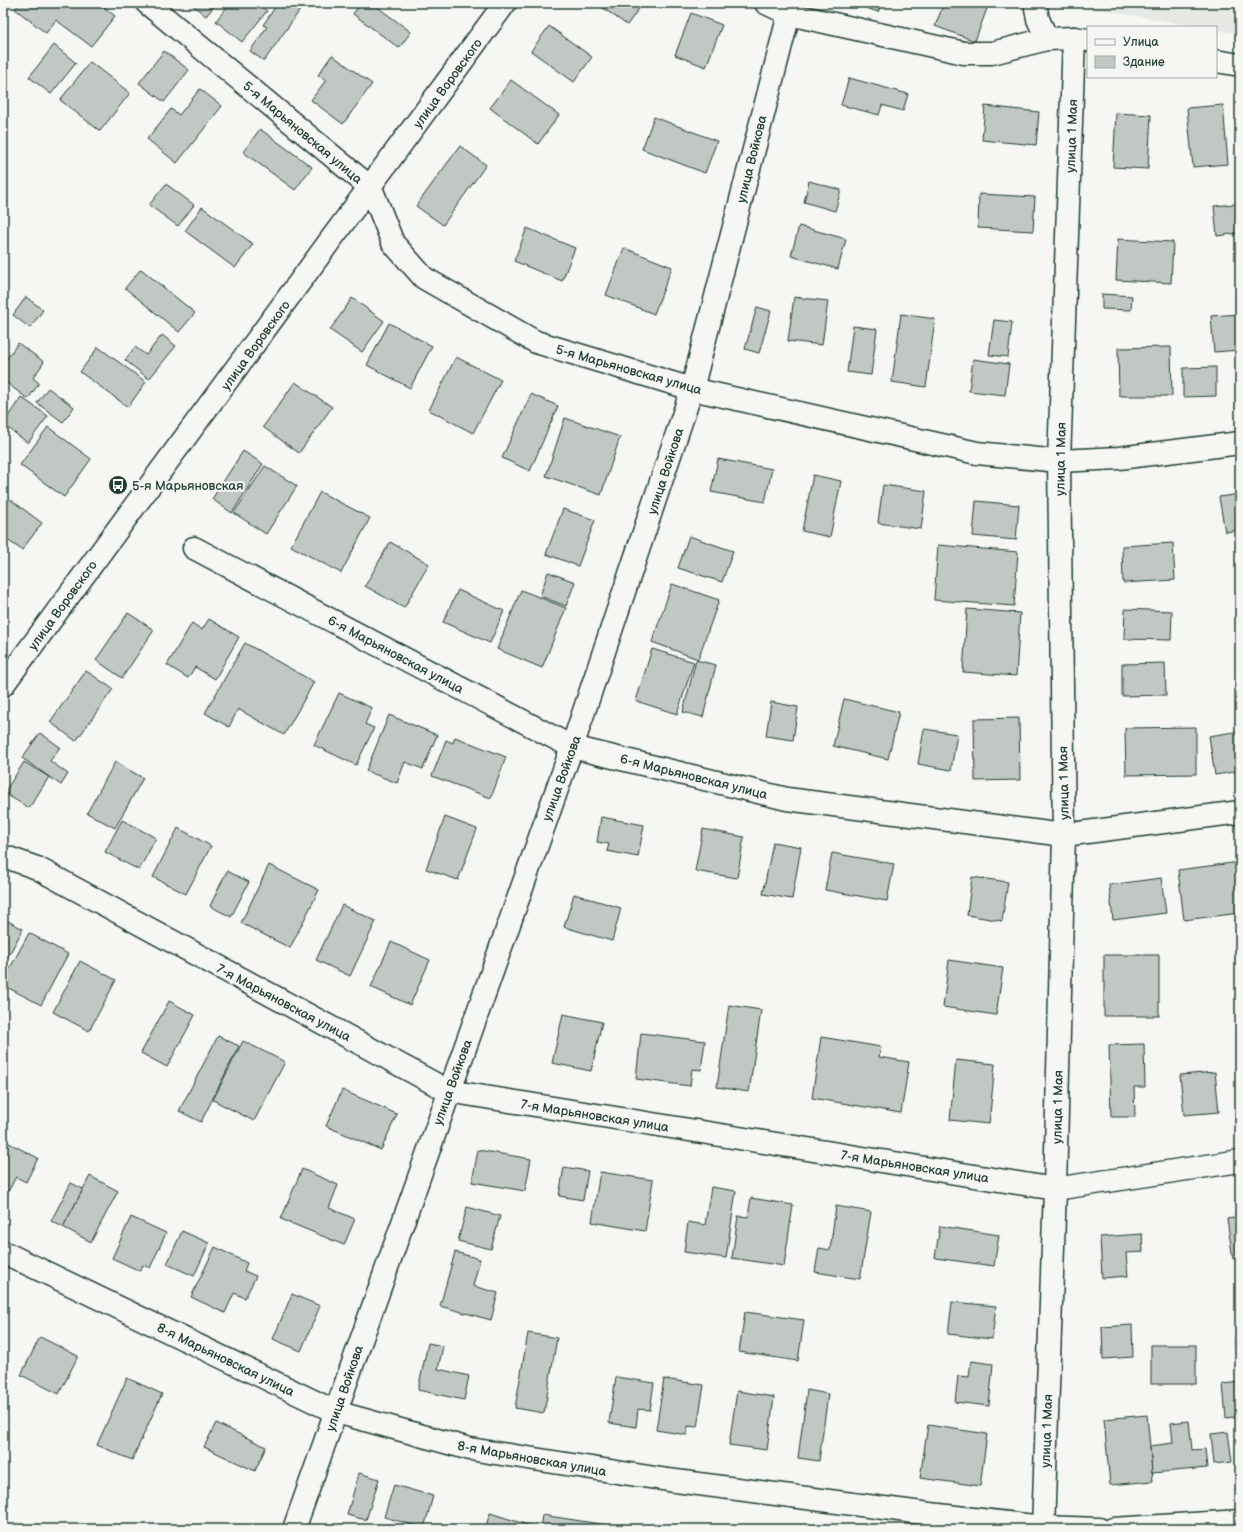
<svg xmlns="http://www.w3.org/2000/svg" width="1243" height="1532" viewBox="0 0 1243 1532" font-family="'Balsamiq Sans',sans-serif">
<style>
.built{fill:#e6e8e4}
.building{fill:#c1c8c3;stroke:#1f3d34}
.lines{fill:none;stroke-linecap:round;stroke-linejoin:round}
.minor-casing{stroke:#1f3d34;stroke-width:25}
.primary-casing{stroke:#1f3d34;stroke-width:25}
.minor{stroke:#f6f6f2;stroke-width:22}
.primary{stroke:#f6f6f2;stroke-width:22}
.labels{text-anchor:middle;stroke-width:4;stroke-linejoin:round;paint-order:stroke}
.street-label{font-size:13px;fill:#1f3d34;stroke:#f6f6f2}
.poi-label{font-size:13px;fill:#1f3d34;stroke:#f6f6f2;text-anchor:start}
</style>
<rect width="100%" height="100%" fill="#f6f6f2"/>
<filter id="ink" filterUnits="userSpaceOnUse"><feTurbulence type="fractalNoise" baseFrequency=".025" numOctaves="2"/><feDisplacementMap in="SourceGraphic" scale="8" xChannelSelector="R" yChannelSelector="G"/><feConvolveMatrix kernelMatrix="1 2 1 2 8 2 1 2 1" color-interpolation-filters="sRGB"/></filter>
<g filter="url(#ink)">
<polygon class="built" points="1074,3 1240,3 1240,34 1216,30 1216,27 1201,27 1074,5"/>
<g class="building">
<polygon points="20,3 99,3 115,16 91,46 56,20 46,33 15,9"/>
<polygon points="190,3 217,3 206,16"/>
<polygon points="230,3 257,3 267,11 242,42 216,21"/>
<polygon points="278,3 305,3 264,61 250,51 267,27 263,25"/>
<polygon points="361,3 372,3 411,32 399,48 353,14"/>
<polygon points="596,3 643,3 627,25"/>
<polygon points="851,3 882,3 878,12"/>
<polygon points="944,3 989,3 975,41 935,26"/>
<polygon points="691,13 722,25 706,67 675,55"/>
<polygon points="549,26 592,57 574,82 531,51"/>
<polygon points="54,45 76,63 51,94 29,77"/>
<polygon points="164,51 189,70 164,102 139,83"/>
<polygon points="332,55 372,84 343,124 311,100 326,80 318,75"/>
<polygon points="90,62 130,93 100,131 60,100"/>
<polygon points="849,78 908,94 903,111 882,105 879,115 841,105"/>
<polygon points="511,80 559,115 538,144 490,108"/>
<polygon points="200,89 222,106 177,163 147,139 171,109 179,115"/>
<polygon points="1223,105 1228,164 1193,167 1187,108"/>
<polygon points="985,106 1039,112 1036,145 982,140"/>
<polygon points="1116,113 1151,115 1148,169 1113,167"/>
<polygon points="654,117 717,141 705,173 642,149"/>
<polygon points="260,129 312,167 295,190 243,152"/>
<polygon points="460,146 486,165 443,225 416,206"/>
<polygon points="809,181 841,190 835,211 804,202"/>
<polygon points="166,184 194,205 178,226 149,205"/>
<polygon points="979,194 1035,197 1033,231 978,228"/>
<polygon points="1236,204 1239,233 1217,236 1214,206"/>
<polygon points="202,207 253,244 235,268 185,231"/>
<polygon points="799,226 846,239 838,269 791,256"/>
<polygon points="527,228 575,248 562,281 514,261"/>
<polygon points="1118,239 1173,242 1171,283 1116,280"/>
<polygon points="624,248 672,267 654,314 606,295"/>
<polygon points="141,269 195,313 179,332 125,288"/>
<polygon points="1102,294 1132,296 1131,310 1102,309"/>
<polygon points="26,297 43,310 30,328 13,315"/>
<polygon points="794,297 828,301 822,345 788,341"/>
<polygon points="352,298 384,321 362,352 330,330"/>
<polygon points="757,307 771,311 759,353 745,349"/>
<polygon points="901,314 935,319 926,387 892,382"/>
<polygon points="1240,314 1240,350 1214,352 1211,316"/>
<polygon points="994,320 1012,322 1008,357 989,355"/>
<polygon points="389,323 432,346 410,388 367,365"/>
<polygon points="853,326 877,329 871,375 847,372"/>
<polygon points="162,335 176,346 149,379 125,360 135,347 146,355"/>
<polygon points="18,343 44,362 33,378 39,383 28,399 3,380 3,364"/>
<polygon points="98,347 146,382 128,407 80,372"/>
<polygon points="1171,347 1172,396 1119,396 1118,348"/>
<polygon points="456,357 501,380 473,433 429,410"/>
<polygon points="973,359 1009,364 1005,395 969,391"/>
<polygon points="1216,367 1216,396 1183,397 1183,368"/>
<polygon points="295,382 332,407 299,453 263,427"/>
<polygon points="48,388 74,407 63,422 37,403"/>
<polygon points="531,394 558,406 530,471 502,458"/>
<polygon points="21,397 48,416 28,443 3,424"/>
<polygon points="565,418 620,437 601,495 546,476"/>
<polygon points="48,427 91,459 64,497 20,465"/>
<polygon points="243,451 263,464 232,513 212,499"/>
<polygon points="718,459 772,469 765,502 711,492"/>
<polygon points="265,466 297,486 266,534 234,513"/>
<polygon points="813,475 841,481 830,537 802,531"/>
<polygon points="883,485 926,491 921,529 878,523"/>
<polygon points="320,492 370,518 341,573 291,546"/>
<polygon points="3,494 42,523 22,550 3,537"/>
<polygon points="1240,494 1240,530 1225,532 1219,497"/>
<polygon points="976,501 1019,505 1016,540 973,536"/>
<polygon points="563,509 595,520 578,566 546,554"/>
<polygon points="689,536 733,551 722,582 678,568"/>
<polygon points="390,542 429,564 404,608 365,586"/>
<polygon points="1173,543 1175,580 1123,583 1122,546"/>
<polygon points="938,545 1018,552 1014,606 934,600"/>
<polygon points="548,572 575,582 566,606 540,596"/>
<polygon points="672,584 719,600 698,659 652,642"/>
<polygon points="458,590 504,611 490,643 443,622"/>
<polygon points="521,590 566,608 542,668 497,649"/>
<polygon points="967,609 1020,613 1016,676 963,672"/>
<polygon points="1125,609 1172,611 1171,640 1124,639"/>
<polygon points="128,613 154,630 122,678 96,660"/>
<polygon points="209,619 239,637 215,679 195,667 188,678 167,665 192,623 202,630"/>
<polygon points="245,643 314,682 284,735 238,709 229,727 205,713"/>
<polygon points="652,649 694,662 677,714 636,701"/>
<polygon points="696,660 716,665 703,717 683,712"/>
<polygon points="1165,663 1166,695 1122,696 1122,664"/>
<polygon points="86,671 113,689 76,741 50,722"/>
<polygon points="339,693 372,708 365,724 374,728 356,765 314,745"/>
<polygon points="844,699 899,712 888,759 833,746"/>
<polygon points="771,702 798,707 793,740 766,736"/>
<polygon points="389,715 437,735 423,769 405,762 397,783 366,771"/>
<polygon points="1019,718 1020,780 975,781 974,719"/>
<polygon points="1196,727 1196,774 1126,775 1125,728"/>
<polygon points="924,729 957,734 951,770 918,764"/>
<polygon points="1240,731 1240,771 1215,775 1209,736"/>
<polygon points="40,733 60,747 50,761 68,774 61,785 22,758"/>
<polygon points="455,737 506,757 491,798 432,776 446,740 453,743"/>
<polygon points="24,762 49,777 29,808 4,793"/>
<polygon points="115,762 143,778 115,828 87,813"/>
<polygon points="445,817 477,829 458,880 426,869"/>
<polygon points="601,817 644,825 638,857 607,851 609,844 597,842"/>
<polygon points="122,820 156,838 139,870 105,852"/>
<polygon points="178,828 211,846 186,894 153,877"/>
<polygon points="703,829 744,837 737,878 695,871"/>
<polygon points="773,842 801,847 792,899 763,894"/>
<polygon points="832,853 894,864 887,901 825,890"/>
<polygon points="1240,862 1240,913 1184,920 1178,870"/>
<polygon points="269,865 319,890 290,948 241,923"/>
<polygon points="227,871 249,882 231,917 210,906"/>
<polygon points="972,877 1008,882 1002,921 967,915"/>
<polygon points="1161,878 1166,913 1113,920 1109,885"/>
<polygon points="574,894 621,908 612,941 564,927"/>
<polygon points="342,905 376,921 350,976 316,960"/>
<polygon points="4,919 23,929 3,966 3,921"/>
<polygon points="29,933 68,954 41,1005 3,985 3,981"/>
<polygon points="391,942 430,960 410,1005 371,987"/>
<rect x="1104" y="955" width="55" height="61"/>
<polygon points="949,960 1003,968 996,1015 943,1007"/>
<polygon points="80,961 116,980 89,1031 53,1012"/>
<polygon points="169,1001 195,1015 167,1067 141,1053"/>
<polygon points="729,1005 761,1010 749,1092 717,1087"/>
<polygon points="563,1014 602,1022 591,1071 552,1063"/>
<polygon points="641,1033 705,1041 701,1070 692,1069 690,1086 636,1079"/>
<polygon points="218,1036 239,1046 201,1122 179,1111"/>
<polygon points="821,1037 881,1047 879,1057 909,1062 901,1113 812,1098"/>
<polygon points="243,1041 285,1062 254,1121 213,1100"/>
<polygon points="1144,1044 1145,1087 1134,1087 1135,1117 1111,1117 1109,1045"/>
<polygon points="956,1060 995,1064 989,1124 950,1120"/>
<polygon points="1215,1072 1219,1112 1184,1115 1180,1075"/>
<polygon points="342,1090 397,1114 381,1150 326,1126"/>
<polygon points="3,1140 38,1158 26,1182 16,1177 4,1199"/>
<polygon points="478,1150 531,1159 525,1191 472,1182"/>
<polygon points="564,1167 588,1171 583,1200 559,1196"/>
<polygon points="302,1169 338,1185 329,1208 355,1219 344,1245 281,1219"/>
<polygon points="600,1172 653,1180 645,1231 592,1222"/>
<polygon points="90,1176 118,1191 91,1242 63,1227"/>
<polygon points="71,1183 83,1189 63,1227 51,1221"/>
<polygon points="711,1187 736,1191 726,1258 684,1252 688,1222 705,1225"/>
<polygon points="751,1198 793,1205 784,1266 732,1258 738,1216 748,1217"/>
<polygon points="836,1206 871,1212 860,1279 815,1272 819,1248 830,1250"/>
<polygon points="467,1207 500,1216 491,1249 458,1241"/>
<polygon points="131,1217 166,1233 150,1268 143,1265 140,1271 112,1258"/>
<polygon points="1240,1217 1240,1258 1233,1259 1227,1219"/>
<polygon points="940,1226 999,1235 994,1266 935,1258"/>
<polygon points="182,1231 209,1243 194,1276 167,1264"/>
<polygon points="1142,1234 1143,1252 1126,1253 1128,1276 1102,1278 1100,1237"/>
<polygon points="215,1247 247,1263 244,1271 256,1276 245,1298 234,1293 225,1313 191,1297"/>
<polygon points="455,1252 480,1259 473,1286 498,1293 491,1320 440,1306"/>
<polygon points="292,1294 320,1306 301,1351 273,1339"/>
<polygon points="952,1302 996,1306 992,1339 948,1334"/>
<polygon points="745,1312 804,1320 798,1361 739,1352"/>
<polygon points="1132,1325 1133,1357 1103,1359 1102,1327"/>
<polygon points="528,1333 557,1338 544,1413 515,1408"/>
<polygon points="40,1337 78,1356 59,1394 21,1375"/>
<polygon points="1240,1337 1240,1368 1237,1368 1234,1338"/>
<polygon points="428,1343 443,1346 438,1369 469,1376 464,1400 418,1390"/>
<rect x="1151" y="1345" width="45" height="39"/>
<polygon points="971,1361 993,1364 989,1406 955,1402 958,1376 969,1377"/>
<polygon points="616,1377 654,1383 650,1410 638,1409 636,1427 609,1423"/>
<polygon points="127,1378 162,1394 132,1460 97,1445"/>
<polygon points="664,1379 704,1385 697,1427 688,1426 687,1435 656,1430"/>
<polygon points="1240,1382 1240,1416 1226,1418 1223,1384"/>
<polygon points="807,1390 828,1394 819,1461 798,1458"/>
<polygon points="737,1391 774,1397 767,1450 729,1445"/>
<polygon points="1147,1415 1153,1481 1110,1485 1104,1419"/>
<polygon points="1189,1421 1192,1450 1205,1449 1207,1468 1152,1473 1150,1446 1173,1443 1171,1423"/>
<polygon points="216,1423 266,1447 255,1471 204,1447"/>
<polygon points="928,1425 987,1434 980,1486 920,1478"/>
<polygon points="1228,1432 1232,1462 1214,1464 1211,1434"/>
<polygon points="359,1473 379,1479 366,1520 347,1515"/>
<polygon points="394,1485 433,1496 424,1528 384,1517"/>
<polygon points="490,1513 531,1526 530,1529 485,1529"/>
<polygon points="542,1515 607,1525 606,1529 540,1529"/>
</g>
<g class="lines">
<g class="minor-casing">
<g id="minor">
<polyline points="147,3 371,188 393,243 424,278 536,342 692,389 977,453 1059,461 1119,458 1240,443"/>
<polyline points="766,3 789,14 964,53 992,53 1047,39 1074,38 1088,40"/>
<polyline points="1035,3 1038,19 1047,39"/>
<polyline points="1216,61 1240,65"/>
<polyline points="194,548 572,747 787,799 1064,835 1240,812"/>
<polyline points="3,856 37,868 448,1091 1055,1189 1240,1161"/>
<polyline points="3,1252 336,1412 470,1449 668,1480 930,1514 1043,1527 1099,1529"/>
<polyline points="294,1529 572,747 692,389 789,14"/>
<polyline points="1043,1529 1055,1189 1064,835 1059,461 1074,38"/>
<polyline points="1113,1529 1240,1521"/>
</g>
</g>
<g class="primary-casing">
<polyline id="primary" points="3,685 505,3"/>
</g>
<use href="#minor" class="minor"/>
<use href="#primary" class="primary"/>
</g>
</g>
<defs>
<g id="bus-disc" transform="scale(1)"><circle r="9.5" fill="#1f3d34" stroke="#f6f6f2"/><path d="M-5-6H5V4H4V6H2V4H-2V6H-4V4H-5ZM-3.5-4V0h7V-4ZM-3.5 1.2v1.5H-2V1.2ZM2 1.2v1.5H3.5V1.2Z" fill="#fff"/></g>
</defs>
<g fill-rule="evenodd">
<use href="#bus-disc" x="118" y="485"/>
</g>
<g class="labels">
<g class="street-label">
<text transform="translate(447 83) rotate(-54)" y="5">улица Воровского</text>
<text transform="translate(303 132) rotate(40)" y="5">5-я Марьяновская улица</text>
<text transform="translate(1071 136) rotate(-88)" y="5">улица 1 Мая</text>
<text transform="translate(751 159) rotate(-76)" y="5">улица Войкова</text>
<text transform="translate(255 345) rotate(-54)" y="5">улица Воровского</text>
<text transform="translate(629 369) rotate(16)" y="5">5-я Марьяновская улица</text>
<text transform="translate(1060 459) rotate(-89)" y="5">улица 1 Мая</text>
<text transform="translate(665 471) rotate(-72)" y="5">улица Войкова</text>
<text transform="translate(62 605) rotate(-54)" y="5">улица Воровского</text>
<text transform="translate(396 654) rotate(28)" y="5">6-я Марьяновская улица</text>
<text transform="translate(694 776) rotate(14)" y="5">6-я Марьяновская улица</text>
<text transform="translate(561 778) rotate(-70)" y="5">улица Войкова</text>
<text transform="translate(1063 783) rotate(-91)" y="5">улица 1 Мая</text>
<text transform="translate(284 1002) rotate(28)" y="5">7-я Марьяновская улица</text>
<text transform="translate(452 1082) rotate(-70)" y="5">улица Войкова</text>
<text transform="translate(1057 1107) rotate(-89)" y="5">улица 1 Мая</text>
<text transform="translate(595 1115) rotate(9)" y="5">7-я Марьяновская улица</text>
<text transform="translate(915 1166) rotate(9)" y="5">7-я Марьяновская улица</text>
<text transform="translate(226 1359) rotate(26)" y="5">8-я Марьяновская улица</text>
<text transform="translate(344 1388) rotate(-71)" y="5">улица Войкова</text>
<text transform="translate(1046 1431) rotate(-88)" y="5">улица 1 Мая</text>
<text transform="translate(532 1458) rotate(10)" y="5">8-я Марьяновская улица</text>
</g>
<g class="poi-label">
<text x="132" y="490">5-я Марьяновская</text>
</g>
</g>
<rect width="1243" height="1532" fill="none" stroke="#f6f6f2" stroke-width="16"/>
<rect x="8" y="8" width="1227" height="1516" fill="none" stroke="#1f3d34" stroke-width="1.5" filter="url(#ink)"/>
<rect x="1087" y="26" width="130" height="52" fill="#f6f6f2" stroke="#a0aca6"/>
<rect x="1095" y="39" width="20" height="6" fill="#f6f6f2" stroke="#a0aca6"/>
<text x="1123" y="46" font-size="12" fill="#1f3d34">Улица</text>
<rect x="1095" y="56" width="20" height="12" fill="#c1c8c3" stroke="#a0aca6"/>
<text x="1123" y="66" font-size="12" fill="#1f3d34">Здание</text>
</svg>
